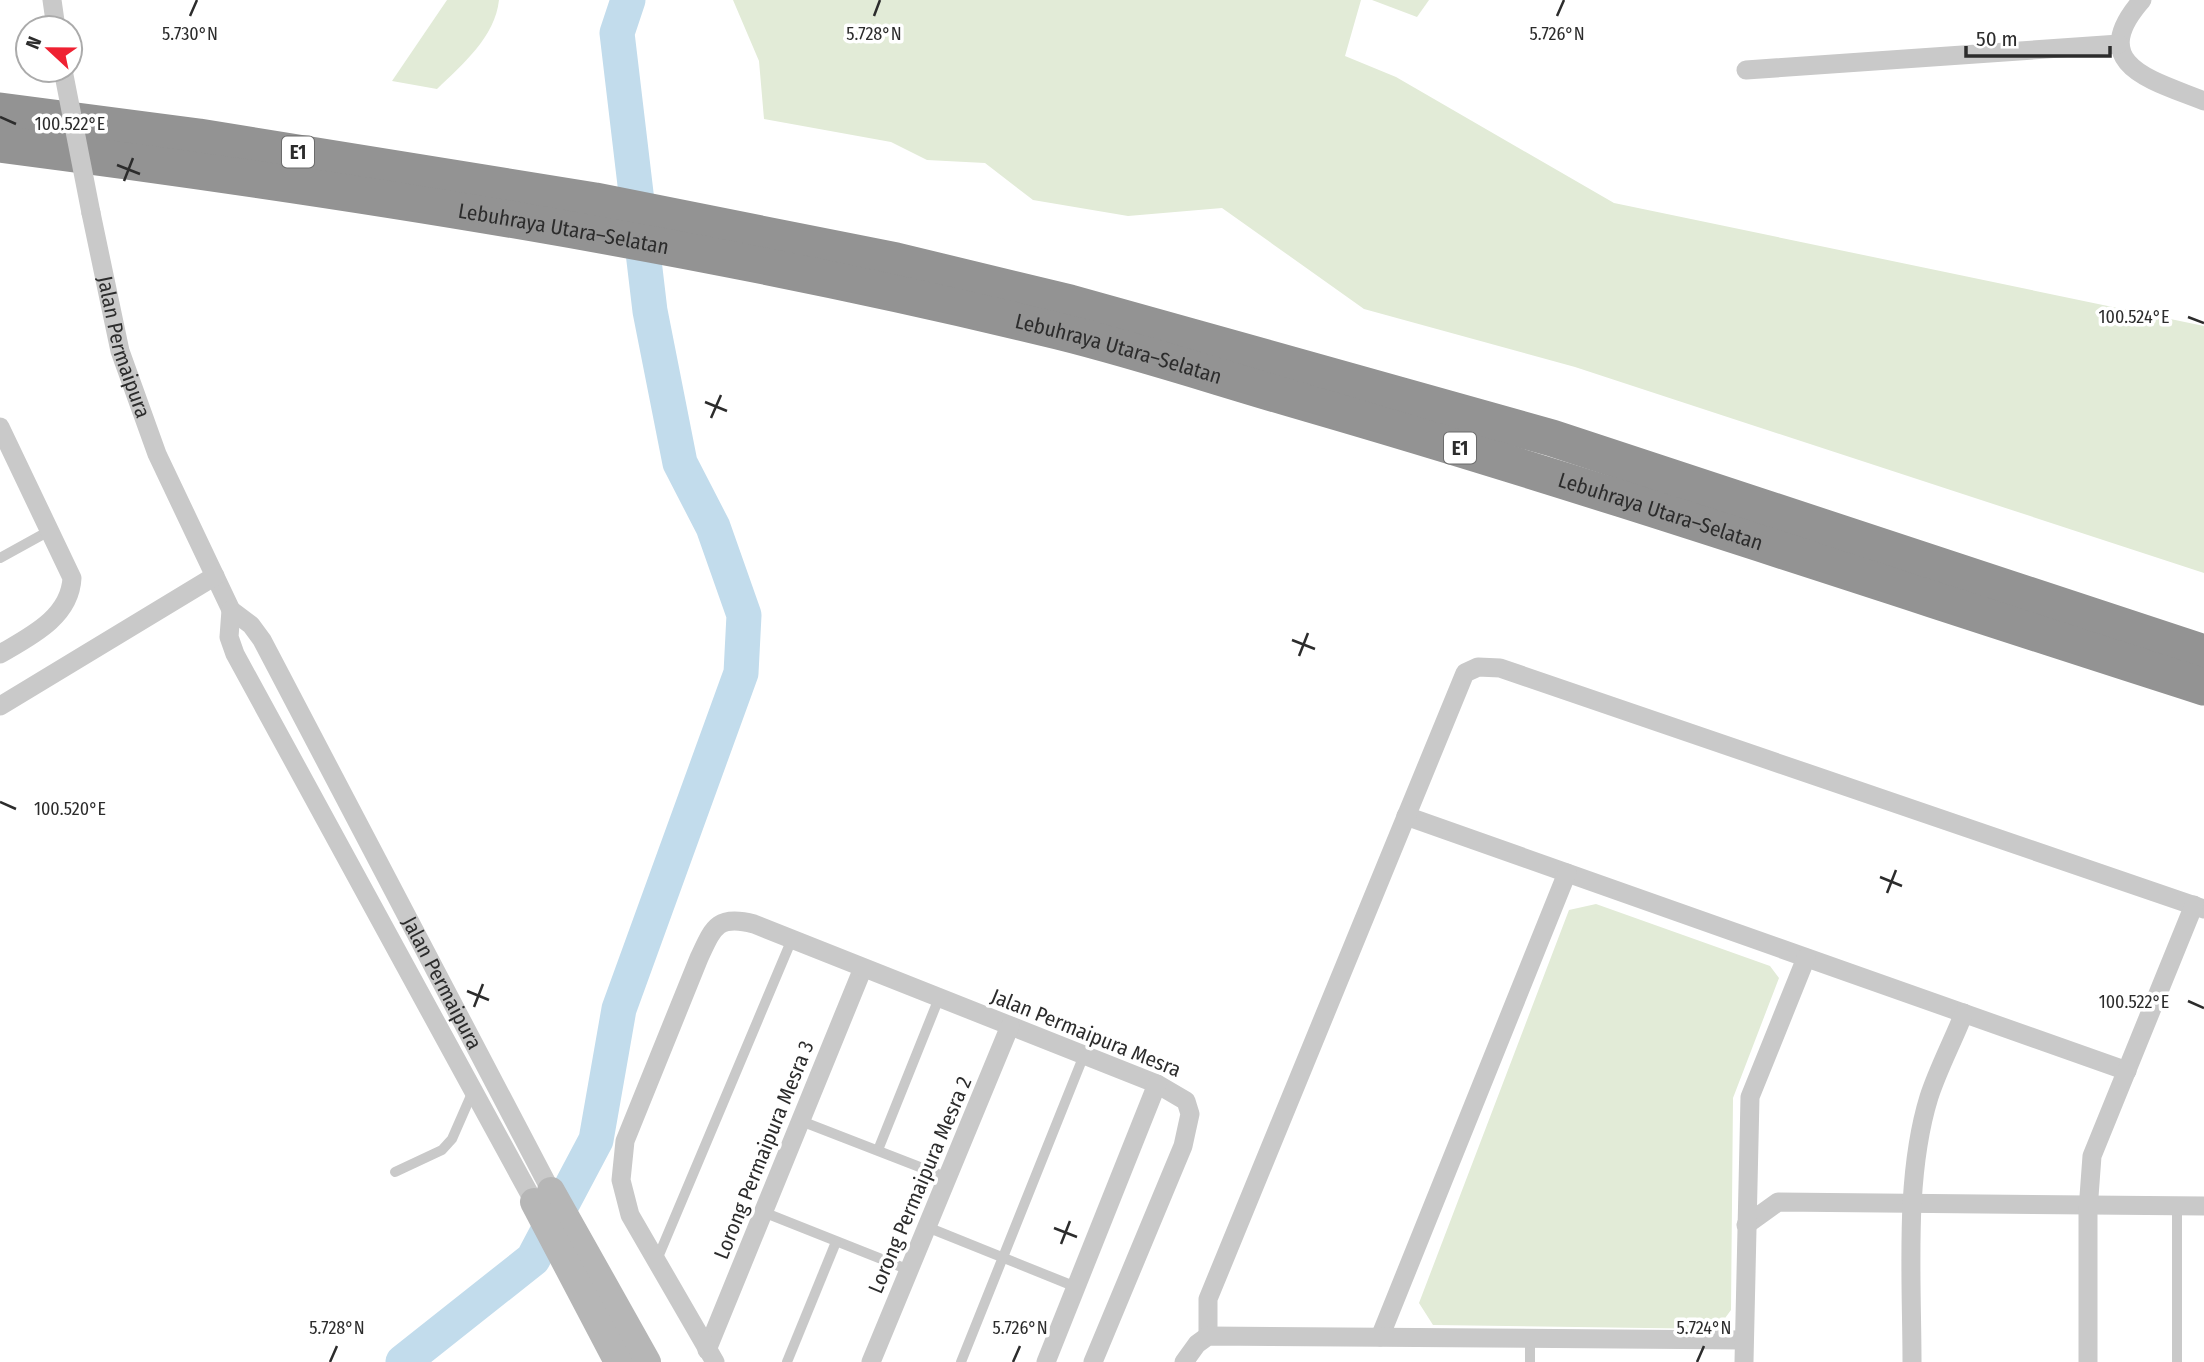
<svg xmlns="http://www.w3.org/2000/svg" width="2204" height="1362" viewBox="0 0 2204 1362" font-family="'Fira Sans Condensed',sans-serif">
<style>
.green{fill:#e2ebd7}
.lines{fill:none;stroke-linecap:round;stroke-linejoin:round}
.river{stroke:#c2dcec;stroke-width:35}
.lane{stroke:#c9c9c9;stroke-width:10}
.street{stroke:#c9c9c9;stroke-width:19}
.secondary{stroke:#b6b6b6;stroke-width:28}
.highway{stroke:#939393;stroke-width:37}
.street-bridge{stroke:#c9c9c9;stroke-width:19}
.ticks{fill:none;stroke:#2c2c2c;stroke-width:2.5}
.labels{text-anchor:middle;stroke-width:7;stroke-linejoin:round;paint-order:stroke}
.shield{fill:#fff;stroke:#6b6b6b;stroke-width:2}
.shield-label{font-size:19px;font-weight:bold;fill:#2c2c2c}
.street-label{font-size:21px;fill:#2c2c2c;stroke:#fff}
.ticks-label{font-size:18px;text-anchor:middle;fill:#2c2c2c;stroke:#fff;stroke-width:7;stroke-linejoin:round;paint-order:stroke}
</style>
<rect width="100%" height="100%" fill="#fff"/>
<g class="green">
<path d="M447,0H499C495,37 463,64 437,89L392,81Z"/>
<polygon points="733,0 1361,0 1345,56 1396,77 1614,203 2204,326 2204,573 1575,367 1364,309 1222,208 1128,216 1033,200 985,163 927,160 891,142 764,119 759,61"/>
<polygon points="1372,0 1429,0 1417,17"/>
<polygon points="1596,904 1770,966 1779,978 1733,1098 1731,1310 1717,1329 1433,1325 1419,1303 1569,910"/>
</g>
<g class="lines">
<polyline class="river" points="403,1362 533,1259 596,1140 619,1009 741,673 744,615 713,527 680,463 650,311 617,33 628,0"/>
<g class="lane">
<polyline points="0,558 49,531"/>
<polyline points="801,1121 948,1178"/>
<polyline points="878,1150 939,998"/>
<polyline points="395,1172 442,1150 452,1139 473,1091"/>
<polyline points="2177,1206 2177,1362"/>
<polyline points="763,1212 909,1270"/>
<polyline points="927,1227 1076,1287"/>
<polyline points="656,1262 792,939"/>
<polyline points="1530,1338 1530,1362"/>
<polyline points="787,1362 836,1242"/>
<polyline points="961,1362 1084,1055"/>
</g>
<g class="street">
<polyline points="52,0 56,28"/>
<path d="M2142,0C2085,65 2152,80 2204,101"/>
<polyline points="1746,70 2119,44"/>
<path id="s1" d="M91,213L120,351L157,454L231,610L251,625L262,640L551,1191"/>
<path d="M0,427L72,578C70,617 31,636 0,654"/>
<polyline points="231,610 229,637 235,654 534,1202"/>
<polyline points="0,706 215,576"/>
<polyline points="1406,816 2127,1071"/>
<polyline points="1746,1225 1778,1202 2204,1206"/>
<polyline points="1208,1336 1208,1299 1465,673 1478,667 1500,668 2204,909"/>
<polyline points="1380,1337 1567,873"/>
<polyline points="707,1350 863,968"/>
<path d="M715,1362L630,1215L621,1180L625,1141L699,958C713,928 717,914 754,924L1157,1084L1186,1101L1190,1114L1183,1146L1093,1362"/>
<polyline points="871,1362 1010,1026"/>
<polyline points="1046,1362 1157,1084"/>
<polyline points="1184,1362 1197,1344 1208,1336 1744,1340"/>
<polyline points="1744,1362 1750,1097 1806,958"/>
<path d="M1912,1362C1912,1278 1904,1178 1929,1097C1938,1069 1953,1041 1964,1013"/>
<polyline points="2088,1362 2088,1210 2092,1156 2194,905"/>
</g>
<g class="secondary">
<polyline points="551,1191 647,1362"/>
<polyline points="534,1202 618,1362"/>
</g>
<g class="highway">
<polyline points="0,111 199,137 595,201 896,261 1070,303 1552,438 2204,653"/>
<path id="s2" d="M0,144C355,190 710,246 1058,331C1143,352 1226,380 1310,404C1610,491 1906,592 2204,687"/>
</g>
<polyline class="street-bridge" points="63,70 91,213"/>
</g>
<path class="ticks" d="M190,16L197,0M874,16L880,0M1557,16L1564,0M0,117L16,124M117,165L140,174M124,181L133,158M2188,317L2204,323M705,402L727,411M711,418L721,395M1292,640L1315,649M1299,656L1308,633M0,802L16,809M1880,877L1902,886M1887,893L1896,870M467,991L489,1000M2188,1001L2204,1008M474,1007L483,984M1054,1228L1077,1237M1061,1244L1070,1221M330,1362L337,1346M1013,1362L1020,1346M1697,1362L1704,1346"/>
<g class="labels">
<g class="shield">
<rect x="282" y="136.5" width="32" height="31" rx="5"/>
<rect x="1444" y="432.5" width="32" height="31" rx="5"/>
</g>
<g class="shield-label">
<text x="298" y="159">E1</text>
<text x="1460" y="455">E1</text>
</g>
<g class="street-label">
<text dy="7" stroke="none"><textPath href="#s2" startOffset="570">Lebuhraya Utara–Selatan</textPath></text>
<text dy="7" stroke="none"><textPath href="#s1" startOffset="138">Jalan Permaipura</textPath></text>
<text dy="7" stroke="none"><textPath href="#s2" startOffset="1138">Lebuhraya Utara–Selatan</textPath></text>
<text dy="7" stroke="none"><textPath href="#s2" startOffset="1704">Lebuhraya Utara–Selatan</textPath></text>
<text dy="7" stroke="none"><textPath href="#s1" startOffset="854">Jalan Permaipura</textPath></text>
<text transform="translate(1086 1033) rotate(22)" y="7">Jalan Permaipura Mesra</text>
<text transform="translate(764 1150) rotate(-68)" y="7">Lorong Permaipura Mesra 3</text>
<text transform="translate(920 1185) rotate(-67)" y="7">Lorong Permaipura Mesra 2</text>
</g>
</g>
<g class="ticks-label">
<text x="190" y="40">5.730°N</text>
<text x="874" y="40">5.728°N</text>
<text x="1557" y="40">5.726°N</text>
<text x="70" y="130">100.522°E</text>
<text x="2134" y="323">100.524°E</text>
<text x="70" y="815">100.520°E</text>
<text x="2134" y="1008">100.522°E</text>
<text x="337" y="1334">5.728°N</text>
<text x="1020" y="1334">5.726°N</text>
<text x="1704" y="1334">5.724°N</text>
</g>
<g transform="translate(49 49) rotate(292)"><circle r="33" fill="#ffffff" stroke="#ababab" stroke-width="2"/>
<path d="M0-5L12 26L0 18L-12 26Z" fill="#ef2132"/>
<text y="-10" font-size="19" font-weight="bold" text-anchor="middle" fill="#2c2c2c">N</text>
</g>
<path d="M1966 46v10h144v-10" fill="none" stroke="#2c2c2c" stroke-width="3.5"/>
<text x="1976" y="46" font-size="21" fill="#2c2c2c" stroke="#ffffff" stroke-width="5" paint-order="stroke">50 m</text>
</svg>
